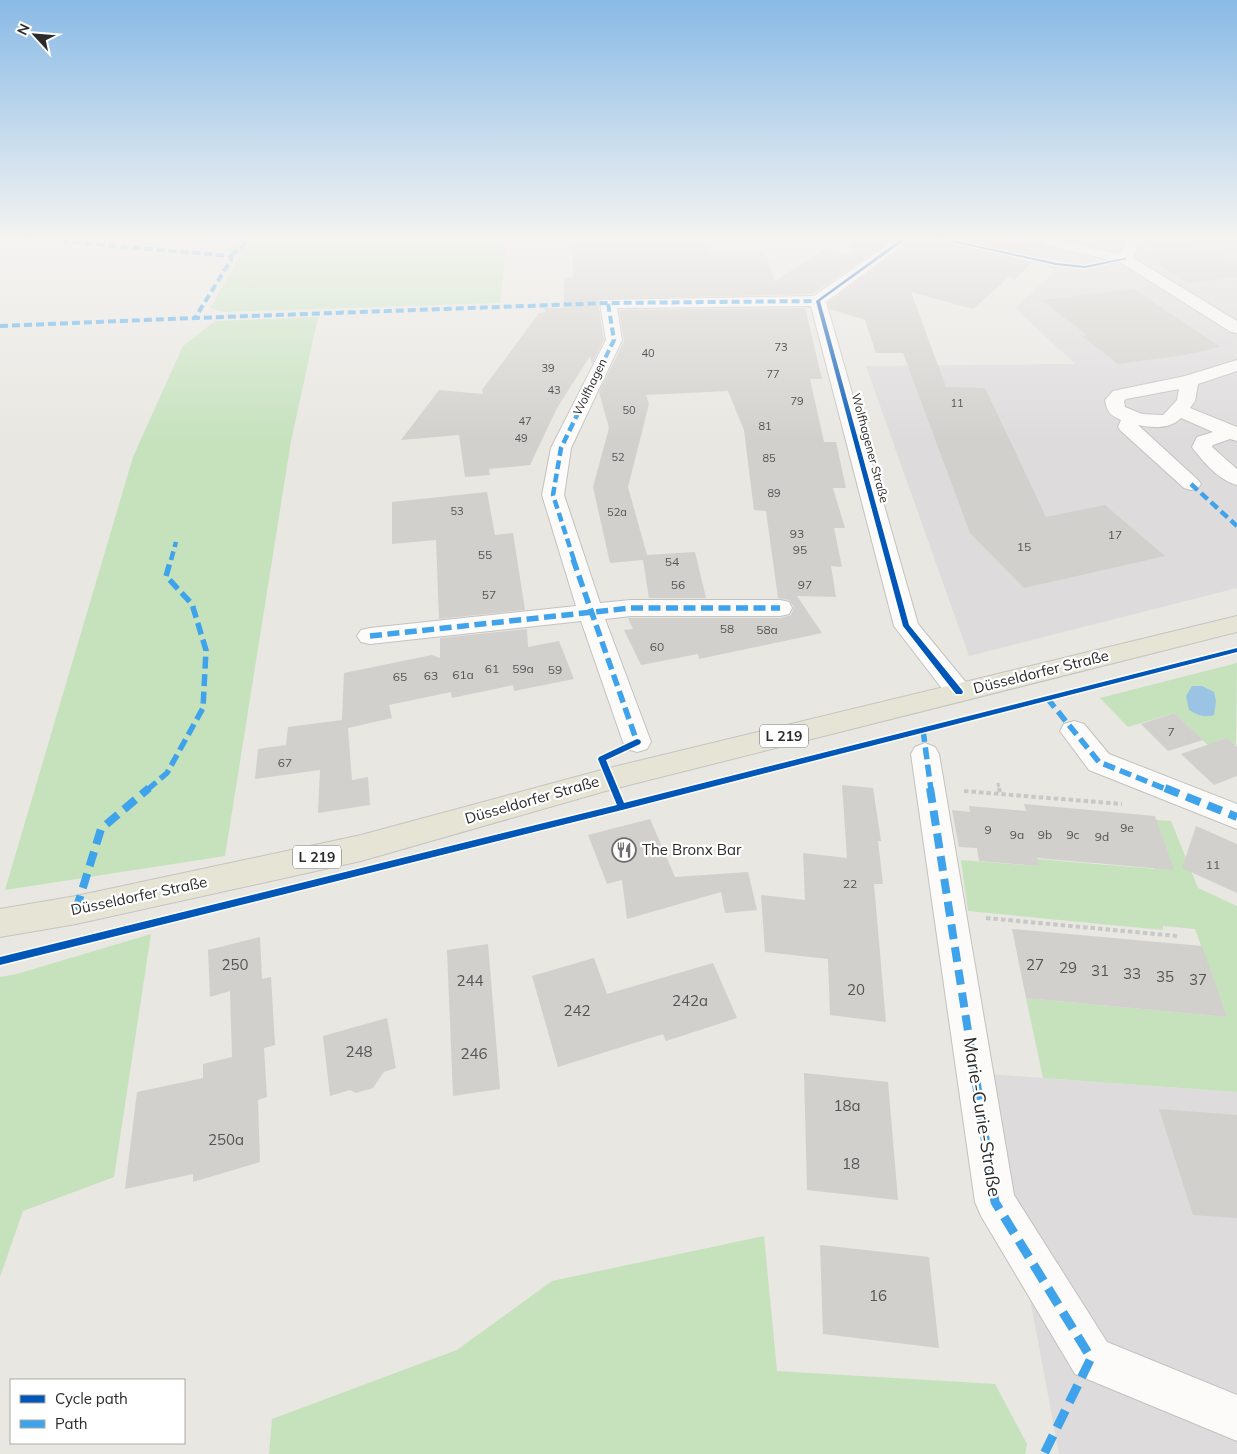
<svg xmlns="http://www.w3.org/2000/svg" width="1237" height="1454" viewBox="0 0 1237 1454" font-family="Mulish,sans-serif">
<style>
.industrial{fill:#dddbdc}
.green{fill:#c5e2bd}
.water{fill:#9bc3e3}
.building{fill:#d1d0cc}
.lines{fill:none;stroke-linecap:round;stroke-linejoin:round}
.minor-casing{stroke:#c2c2c1;stroke-width:2}
.major-casing{stroke:#c5c4c2;stroke-width:2}
.path-far1{stroke:#c8c8c7;stroke-width:3;stroke-dasharray:4 2.5;stroke-linecap:butt}
.path{stroke:#c8c8c7;stroke-width:4;stroke-dasharray:4.5 3;stroke-linecap:butt}
.minor{fill:#fcfbfa;fill-rule:evenodd}
.major{fill:#e5e4d5;fill-rule:evenodd}
.quiet-far4{stroke:#3ea3eb;stroke-width:4;stroke-dasharray:8 4;stroke-linecap:butt}
.quiet-far3{stroke:#3ea3eb;stroke-width:4.5;stroke-dasharray:9 4.5;stroke-linecap:butt}
.quiet-far2{stroke:#3ea3eb;stroke-width:5.5;stroke-dasharray:12 5.5;stroke-linecap:butt}
.quiet-far1{stroke:#3ea3eb;stroke-width:8;stroke-dasharray:15 8;stroke-linecap:butt}
.quiet{stroke:#3ea3eb;stroke-width:9;stroke-dasharray:19 9;stroke-linecap:butt}
.cycleway-casing{stroke:#fff;stroke-width:3}
.cycleway{fill:#0057b8;fill-rule:evenodd}
.labels{text-anchor:middle;stroke-width:4.5;stroke-linejoin:round;paint-order:stroke}
.far-number-label{font-size:11px;fill:#555554}
.far-street-label{font-size:12px;fill:#2b2b2b;stroke:#fff}
.number-label{font-size:12px;fill:#555554}
.shield{fill:#fff;stroke:#6b6b6b;stroke-width:1}
.shield-label{font-size:14px;font-weight:bold;fill:#2b2b2b}
.street-label{font-size:15px;fill:#2b2b2b;stroke:#fff}
.poi-label{font-size:15px;fill:#2b2b2b;stroke:#fff;text-anchor:start}
.near-number-label{font-size:15px;fill:#555554}
.near-street-label{font-size:18px;fill:#2b2b2b;stroke:#fff}
</style>
<rect width="100%" height="100%" fill="#e8e7e1"/>
<g class="industrial">
<polygon points="925,237 1237,237 1237,588 969,656 866,366 1075,364 1015,308 1058,269"/>
<polygon points="988,1074 1237,1092 1237,1454 1059,1454"/>
</g>
<g class="green">
<polygon points="243,237 507,237 500,303 224,312 210,308 241,254 223,251"/>
<polygon points="683,237 898,237 890,244"/>
<polygon points="318,317 291,441 225,856 5,890 133,457 183,346 215,321"/>
<polygon points="1237,663 1236,746 1227,738 1208,745 1174,713 1128,727 1100,698"/>
<polygon points="1156,820 1171,821 1198,888 1237,906 1237,1092 1043,1078 1026,998 1227,1017 1195,929 1163,926 1163,930 968,911 961,860 1038,866 1037,859 1155,869 1146,841 1164,843"/>
<polygon points="151,934 114,1177 23,1211 0,1277 0,977 17,974"/>
<polygon points="764,1236 777,1371 995,1384 1027,1444 1025,1454 269,1454 272,1419 457,1350 552,1281"/>
</g>
<path class="water" d="M1192,686H1202L1214,692L1216,701L1214,715C1204,718 1198,715 1189,710L1186,696Z"/>
<g class="building">
<polygon points="853,237 895,237 813,294 600,299 598,303 604,340 592,364 590,356 557,408 530,465 489,469 490,475 465,477 459,435 401,440 439,390 483,394 482,390 539,313 546,312 543,308 564,308 564,278 573,277 572,243 597,243 597,239 634,240 634,246 705,245 707,251 765,252 775,281 825,249 851,256"/>
<polygon points="916,237 1044,237 1040,243 1047,248 1015,279 1010,276 973,309 911,292 946,387 985,388 1046,517 1105,505 1165,556 1024,588 970,533 903,353 876,353 865,320 830,309 828,303"/>
<polygon points="1174,241 1192,251 1212,249 1237,263 1237,277 1188,283 1148,258 1160,242"/>
<polygon points="1134,289 1220,347 1184,355 1118,364 1082,336 1087,335 1041,300"/>
<polygon points="805,308 822,379 810,379 824,442 836,442 846,488 833,488 845,528 834,528 842,567 831,566 836,597 797,596 822,633 699,659 698,654 641,665 624,630 633,629 628,618 780,618 791,615 794,607 789,600 778,598 766,511 754,510 744,430 728,391 646,395 649,404 628,487 647,555 695,552 706,598 649,598 643,560 610,563 593,487 609,428 599,392 624,341 619,310"/>
<polygon points="487,492 495,535 513,533 525,610 439,619 436,540 392,544 392,502"/>
<polygon points="527,629 528,647 559,641 574,679 514,691 513,685 452,698 451,692 389,705 392,718 348,728 352,780 368,777 370,805 318,813 320,770 255,779 258,749 286,745 288,727 342,720 344,673 432,655 440,658 440,638"/>
<polygon points="1174,713 1203,740 1168,751 1141,724"/>
<polygon points="1227,738 1237,747 1237,776 1214,785 1181,754"/>
<polygon points="842,785 873,788 881,841 878,841 883,884 874,884 886,1022 830,1015 828,959 765,952 761,895 805,900 803,853 847,858"/>
<polygon points="1024,804 1155,816 1174,870 1037,858 1039,866 979,861 977,848 959,847 952,810 970,812 969,806 1026,811"/>
<polygon points="650,819 675,877 748,872 757,910 725,913 721,892 627,919 622,880 607,884 588,835"/>
<polygon points="1196,826 1237,844 1237,893 1182,868"/>
<polygon points="1012,929 1202,946 1227,1017 1026,998"/>
<polygon points="260,937 262,979 271,977 275,1045 264,1048 267,1097 258,1100 260,1162 193,1182 193,1174 125,1189 137,1092 203,1078 203,1064 232,1057 230,991 210,997 208,950"/>
<polygon points="488,944 500,1089 453,1096 447,950"/>
<polygon points="594,958 607,994 713,963 737,1018 666,1041 663,1034 558,1067 532,976"/>
<polygon points="387,1018 396,1068 384,1072 373,1088 356,1093 350,1090 330,1096 323,1036"/>
<polygon points="804,1073 888,1082 898,1200 807,1190"/>
<polygon points="1159,1109 1237,1115 1237,1218 1193,1215"/>
<polygon points="820,1245 929,1257 939,1348 823,1334"/>
</g>
<g class="lines">
<g class="minor-casing">
<g id="minor">
<polygon points="898,237 914,237 826,302 918,624 968,685 972,692 968,699 959,701 950,699 894,626 811,306 617,308 622,340 571,448 564,495 600,603 631,600 780,600 789,602 792,608 789,614 780,616 631,616 605,619 651,742 647,749 637,752 627,749 623,742 581,621 370,644 361,642 357,636 361,630 370,628 576,606 542,495 551,448 606,340 600,303 602,300 814,296"/>
<polygon points="1132,237 1148,237 1138,246 1133,258 1237,321 1237,333 1231,332 1120,262 1044,245 1042,242 1044,239 1049,238 1120,254 1127,241"/>
<path d="M1237,360V371L1198,384L1195,401L1190,408L1237,427V441L1230,439L1213,445L1212,447L1237,469V485C1220,481 1202,461 1192,447L1197,437L1213,432L1181,418C1171,429 1152,428 1138,425L1198,480L1201,484L1198,488L1191,490L1184,488L1121,431L1118,427L1121,420C1110,415 1107,412 1105,400L1113,391L1185,376ZM1179,389L1177,400L1163,415L1142,414L1125,407L1124,401L1126,399Z"/>
<polygon points="1074,721 1084,724 1109,754 1237,804 1237,829 1089,770 1060,731 1064,724"/>
<polygon points="925,743 935,747 939,754 1014,1195 1107,1342 1237,1395 1237,1441 1075,1374 981,1216 975,1202 911,754 915,747"/>
</g>
</g>
<g class="major-casing">
<polygon id="major" points="1237,616 1237,632 609,790 361,861 76,924 0,937 0,909 76,896 361,835 609,768"/>
</g>
<polyline class="path-far1" points="998,783 999,790"/>
<g class="path">
<polyline points="999,788 1000,794"/>
<polyline points="964,791 1122,804"/>
<polyline points="986,918 1177,936"/>
</g>
<use href="#minor" class="minor"/>
<use href="#major" class="major"/>
<g class="quiet-far4">
<polyline points="13,237 231,256 231,260 195,318 608,303 818,301"/>
<polyline points="231,256 253,237"/>
<polyline points="0,326 195,318"/>
<polyline points="595,379 614,340 608,303"/>
</g>
<g class="quiet-far3">
<polyline points="1191,484 1237,526"/>
<polyline points="171,560 176,542"/>
<polyline points="574,560 553,495 561,448 595,378"/>
</g>
<g class="quiet-far2">
<polyline points="573,559 637,742"/>
<polyline points="370,636 631,608 780,608"/>
<polyline points="1047,698 1099,762 1168,790"/>
<polyline points="923,730 931,790"/>
<polyline points="147,790 167,773 203,708 206,650 192,604 166,576 171,559"/>
</g>
<g class="quiet-far1">
<polyline points="930,788 976,1082"/>
<polyline points="1165,788 1237,817"/>
<polyline points="76,910 101,829 149,788"/>
</g>
<polyline class="quiet" points="976,1081 995,1202 1091,1358 1044,1454"/>
<g class="cycleway-casing">
<g id="cycleway">
<polygon points="904,237 909,237 820,301 909,625 962,690 963,692 962,694 956,694 903,626 816,301"/>
<polygon points="930,237 937,237 1056,263 1085,266 1125,258 1127,259 1085,268 1056,265"/>
<polygon points="1237,648 1237,652 622,810 0,965 0,957 617,805 598,759 599,757 637,739 640,740 641,742 640,744 606,760 624,803"/>
</g>
</g>
<use href="#cycleway" class="cycleway"/>
</g>
<linearGradient id="sky" x2="0" y2="1"><stop stop-color="#89bae6"/><stop offset="0.54" stop-color="#f5f4f2"/><stop offset="1" stop-color="#f5f4f2" stop-opacity="0"/></linearGradient>
<rect width="1237" height="441" fill="url(#sky)"/>
<defs>
<g id="restaurant-ring" transform="scale(1.25)"><circle r="9.5" fill="#fff" stroke="#6d6d6b" stroke-width="1.5"/><path d="M-5-6h1v4h1v-4h1v4h1v-4h1v5L-1.5 .5V6h-2V.5L-5-1ZM5-6V6H3V1.5H1.5Q1.5-4 5-6Z" fill="#6d6d6b"/></g>
</defs>
<g fill-rule="evenodd">
<use href="#restaurant-ring" x="624" y="850"/>
</g>
<g class="labels">
<g class="far-number-label">
<text x="781" y="351">73</text>
<text x="648" y="357">40</text>
<text x="548" y="372">39</text>
<text x="773" y="378">77</text>
<text x="554" y="394">43</text>
<text x="797" y="405">79</text>
<text x="957" y="407">11</text>
<text x="629" y="414">50</text>
<text x="525" y="425">47</text>
<text x="765" y="430">81</text>
<text x="521" y="442">49</text>
<text x="618" y="461">52</text>
<text x="769" y="462">85</text>
<text x="774" y="497">89</text>
<text x="457" y="515">53</text>
<text x="617" y="516">52a</text>
</g>
<g class="far-street-label">
<text transform="translate(590 387) rotate(-64)" y="4">Wolfhagen</text>
<text transform="translate(870 448) rotate(75)" y="4">Wolfhagener Straße</text>
</g>
<g class="number-label">
<text x="797" y="538">93</text>
<text x="1115" y="539">17</text>
<text x="1024" y="551">15</text>
<text x="800" y="554">95</text>
<text x="485" y="559">55</text>
<text x="672" y="566">54</text>
<text x="678" y="589">56</text>
<text x="805" y="589">97</text>
<text x="489" y="599">57</text>
<text x="727" y="633">58</text>
<text x="767" y="634">58a</text>
<text x="657" y="651">60</text>
<text x="492" y="673">61</text>
<text x="523" y="673">59a</text>
<text x="555" y="674">59</text>
<text x="463" y="679">61a</text>
<text x="431" y="680">63</text>
<text x="400" y="681">65</text>
<text x="1171" y="736">7</text>
<text x="285" y="767">67</text>
<text x="1127" y="832">9e</text>
<text x="988" y="834">9</text>
<text x="1017" y="839">9a</text>
<text x="1045" y="839">9b</text>
<text x="1073" y="839">9c</text>
<text x="1102" y="841">9d</text>
<text x="1213" y="869">11</text>
<text x="850" y="888">22</text>
</g>
<g class="shield">
<rect x="760" y="724.5" width="48" height="23" rx="4"/>
<rect x="293" y="845.5" width="48" height="23" rx="4"/>
</g>
<g class="shield-label">
<text x="784" y="741">L 219</text>
<text x="317" y="862">L 219</text>
</g>
<g class="street-label">
<text transform="translate(1041 672) rotate(-14)" y="5">Düsseldorfer Straße</text>
<text transform="translate(532 800) rotate(-16)" y="5">Düsseldorfer Straße</text>
<text transform="translate(139 896) rotate(-12)" y="5">Düsseldorfer Straße</text>
</g>
<g class="poi-label">
<text x="642" y="855">The Bronx Bar</text>
</g>
<g class="near-number-label">
<text x="235" y="970">250</text>
<text x="1035" y="970">27</text>
<text x="1068" y="973">29</text>
<text x="1100" y="976">31</text>
<text x="1132" y="979">33</text>
<text x="1165" y="982">35</text>
<text x="1198" y="985">37</text>
<text x="470" y="986">244</text>
<text x="856" y="995">20</text>
<text x="690" y="1006">242a</text>
<text x="577" y="1016">242</text>
<text x="359" y="1057">248</text>
<text x="474" y="1059">246</text>
<text x="847" y="1111">18a</text>
<text x="226" y="1145">250a</text>
<text x="851" y="1169">18</text>
<text x="878" y="1301">16</text>
</g>
<g class="near-street-label">
<text transform="translate(982 1117) rotate(81)" y="6">Marie-Curie-Straße</text>
</g>
</g>
<rect x="10" y="1379" width="175" height="65" fill="#ffffff" stroke="#aaaaaa"/>
<rect x="20" y="1395" width="25" height="8" fill="#0057b8" stroke="#aaaaaa"/>
<text x="55" y="1404" font-size="15" fill="#2b2b2b">Cycle path</text>
<rect x="20" y="1420" width="25" height="8" fill="#3ea3eb" stroke="#aaaaaa"/>
<text x="55" y="1429" font-size="15" fill="#2b2b2b">Path</text>
<g transform="translate(35 35) rotate(296)" stroke="#ffffff" stroke-width="4" paint-order="stroke">
<path d="M0-4L9 19L0 12L-9 19Z" fill="#2b2b2b"/>
<text y="-8" font-size="14" font-weight="bold" text-anchor="middle" fill="#2b2b2b">N</text>
</g>
</svg>
